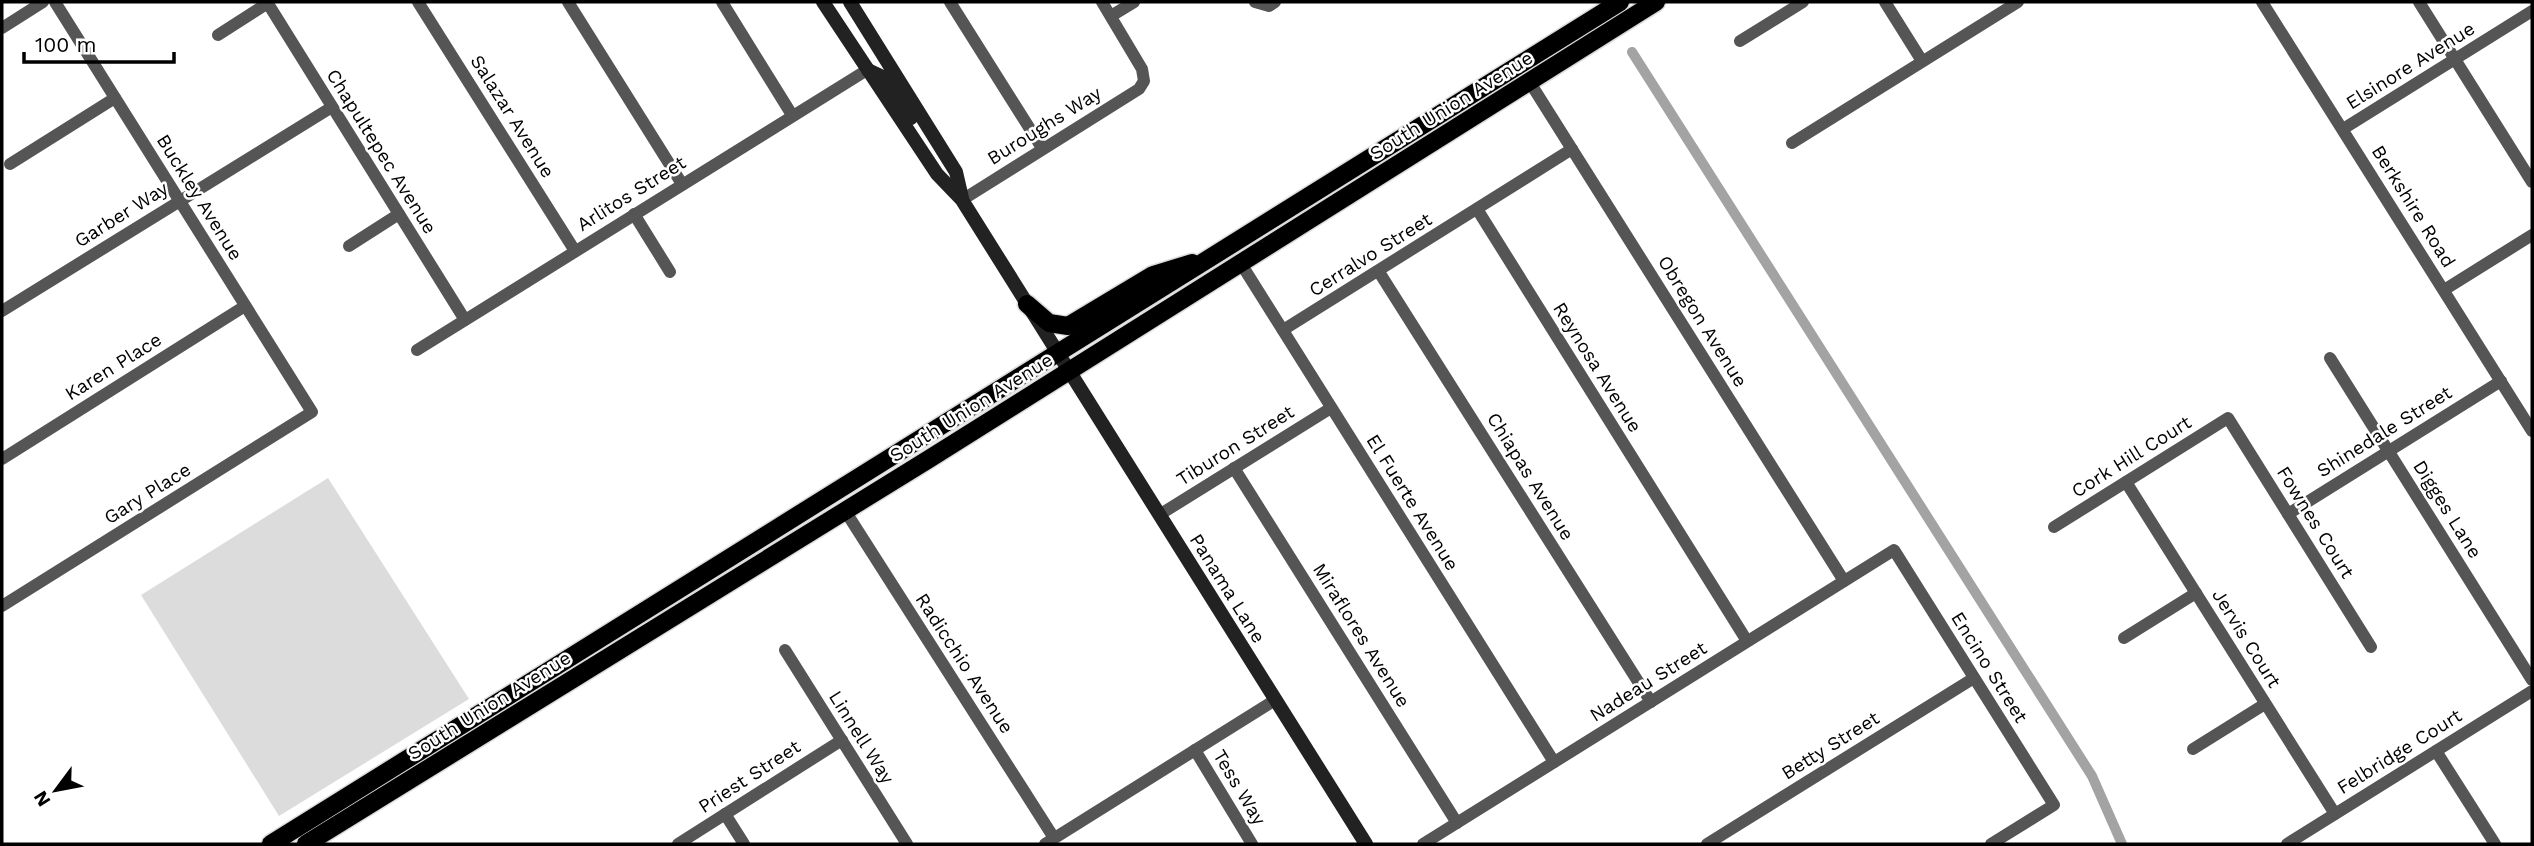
<svg xmlns="http://www.w3.org/2000/svg" width="2534" height="846" viewBox="0 0 2534 846" font-family="'Work Sans',sans-serif">
<style>
.green{fill:#dcdcdc}
.lines{fill:none;stroke-linecap:round;stroke-linejoin:round}
.canal{stroke:#a3a3a3;stroke-width:10}
.primary-casing{stroke:#dbdbdb;stroke-width:21}
.street{stroke:#555;stroke-width:12}
.secondary{stroke:#222;stroke-width:14}
.primary{stroke:#000;stroke-width:18}
.labels{text-anchor:middle;stroke-width:5;stroke-linejoin:round;paint-order:stroke}
.street-label{font-size:19px;fill:#000;stroke:#fff}
</style>
<rect width="100%" height="100%" fill="#fff"/>
<polygon class="green" points="328,478 469,699 279,816 141,595"/>
<g class="lines">
<polyline class="canal" points="1632,52 2092,776 2122,844"/>
<g class="primary-casing">
<g id="primary">
<polyline points="1027,304 1049,323 1068,326 1153,275 1192,263"/>
<polyline points="271,844 1620,2"/>
<polyline points="306,844 929,459 1656,2"/>
</g>
</g>
<g class="street">
<polyline points="267,2 465,320"/>
<polyline points="418,2 575,251"/>
<polyline points="568,2 682,184"/>
<polyline points="722,2 792,115"/>
<polyline points="950,2 1042,148"/>
<polyline points="1255,2 1269,6 1275,2"/>
<polyline points="1885,2 1922,61"/>
<polyline points="2262,2 2532,431"/>
<polyline points="2419,2 2532,182"/>
<polyline points="1111,16 1134,2"/>
<polyline points="2,28 43,2"/>
<polyline points="218,35 268,3"/>
<polyline points="1740,41 1803,2"/>
<polyline points="1529,81 1844,581"/>
<polyline points="2343,129 2532,11"/>
<polyline points="1792,143 2018,2"/>
<polyline points="10,164 115,98"/>
<polyline points="962,200 1139,89 1144,81 1142,69 1102,2"/>
<polyline points="1477,209 1747,641"/>
<polyline points="634,214 670,272"/>
<polyline points="349,246 399,214"/>
<polyline points="1240,262 1554,762"/>
<polyline points="1379,272 1651,702"/>
<polyline points="2444,290 2532,235"/>
<polyline points="2,311 332,107"/>
<polyline points="1283,330 1572,149"/>
<polyline points="417,350 867,70"/>
<polyline points="2330,358 2532,680"/>
<polyline points="2,459 245,306"/>
<polyline points="1234,468 1457,823"/>
<polyline points="2126,482 2335,814"/>
<polyline points="844,509 1054,838"/>
<polyline points="2288,514 2501,381"/>
<polyline points="1159,515 1331,408"/>
<polyline points="2054,527 2228,418 2371,647"/>
<polyline points="2,606 312,412 55,2"/>
<polyline points="2124,638 2196,593"/>
<polyline points="785,650 907,844"/>
<polyline points="2193,749 2265,704"/>
<polyline points="1195,750 1252,844"/>
<polyline points="2436,751 2495,844"/>
<polyline points="725,814 744,844"/>
<polyline points="678,844 842,740"/>
<polyline points="1045,844 1275,700"/>
<polyline points="1423,844 1894,550 2054,805 1991,844"/>
<polyline points="1707,844 1974,678"/>
<polyline points="2287,844 2532,691"/>
</g>
<g class="secondary">
<polyline points="823,2 937,174 962,200 1366,844"/>
<polyline points="850,2 956,172 962,198"/>
<polyline points="868,70 883,77 911,118"/>
</g>
<use href="#primary" class="primary"/>
</g>
<g class="labels">
<g class="street-label">
<text transform="translate(2410 65) rotate(-32)" y="7">Elsinore Avenue</text>
<text transform="translate(1451 105) rotate(-32)" y="7">South Union Avenue</text>
<text transform="translate(513 116) rotate(58)" y="7">Salazar Avenue</text>
<text transform="translate(1044 125) rotate(-32)" y="7">Buroughs Way</text>
<text transform="translate(382 151) rotate(58)" y="7">Chapultepec Avenue</text>
<text transform="translate(631 193) rotate(-32)" y="7">Arlitos Street</text>
<text transform="translate(200 197) rotate(58)" y="7">Buckley Avenue</text>
<text transform="translate(2414 206) rotate(58)" y="7">Berkshire Road</text>
<text transform="translate(121 214) rotate(-32)" y="7">Garber Way</text>
<text transform="translate(1370 254) rotate(-32)" y="7">Cerralvo Street</text>
<text transform="translate(1703 321) rotate(58)" y="7">Obregon Avenue</text>
<text transform="translate(113 366) rotate(-32)" y="7">Karen Place</text>
<text transform="translate(1598 367) rotate(58)" y="7">Reynosa Avenue</text>
<text transform="translate(971 407) rotate(-32)" y="7">South Union Avenue</text>
<text transform="translate(2384 431) rotate(-32)" y="7">Shinedale Street</text>
<text transform="translate(1235 445) rotate(-32)" y="7">Tiburon Street</text>
<text transform="translate(2131 456) rotate(-32)" y="7">Cork Hill Court</text>
<text transform="translate(1531 476) rotate(58)" y="7">Chiapas Avenue</text>
<text transform="translate(147 493) rotate(-32)" y="7">Gary Place</text>
<text transform="translate(1413 502) rotate(58)" y="7">El Fuerte Avenue</text>
<text transform="translate(2448 509) rotate(58)" y="7">Digges Lane</text>
<text transform="translate(2316 522) rotate(58)" y="7">Fownes Court</text>
<text transform="translate(1228 588) rotate(58)" y="7">Panama Lane</text>
<text transform="translate(1362 635) rotate(58)" y="7">Miraflores Avenue</text>
<text transform="translate(2247 638) rotate(58)" y="7">Jervis Court</text>
<text transform="translate(965 663) rotate(57)" y="7">Radicchio Avenue</text>
<text transform="translate(1990 667) rotate(58)" y="7">Encino Street</text>
<text transform="translate(1648 681) rotate(-32)" y="7">Nadeau Street</text>
<text transform="translate(489 705) rotate(-32)" y="7">South Union Avenue</text>
<text transform="translate(862 737) rotate(58)" y="7">Linnell Way</text>
<text transform="translate(1830 745) rotate(-32)" y="7">Betty Street</text>
<text transform="translate(2399 751) rotate(-32)" y="7">Felbridge Court</text>
<text transform="translate(749 776) rotate(-33)" y="7">Priest Street</text>
<text transform="translate(1240 787) rotate(59)" y="7">Tess Way</text>
</g>
</g>
<rect width="2534" height="846" fill="none" stroke="#000000" stroke-width="7"/>
<g transform="translate(56 790) rotate(238)" stroke="#ffffff" stroke-width="5" paint-order="stroke">
<path d="M0-5L12 26L0 18L-12 26Z" fill="#000000"/>
<text y="-10" font-size="19" font-weight="bold" text-anchor="middle" fill="#000000">N</text>
</g>
<path d="M24 52v10h150v-10" fill="none" stroke="#000000" stroke-width="3.5"/>
<text x="35" y="52" font-size="21" fill="#000000" stroke="#ffffff" stroke-width="5" paint-order="stroke">100 m</text>
</svg>
